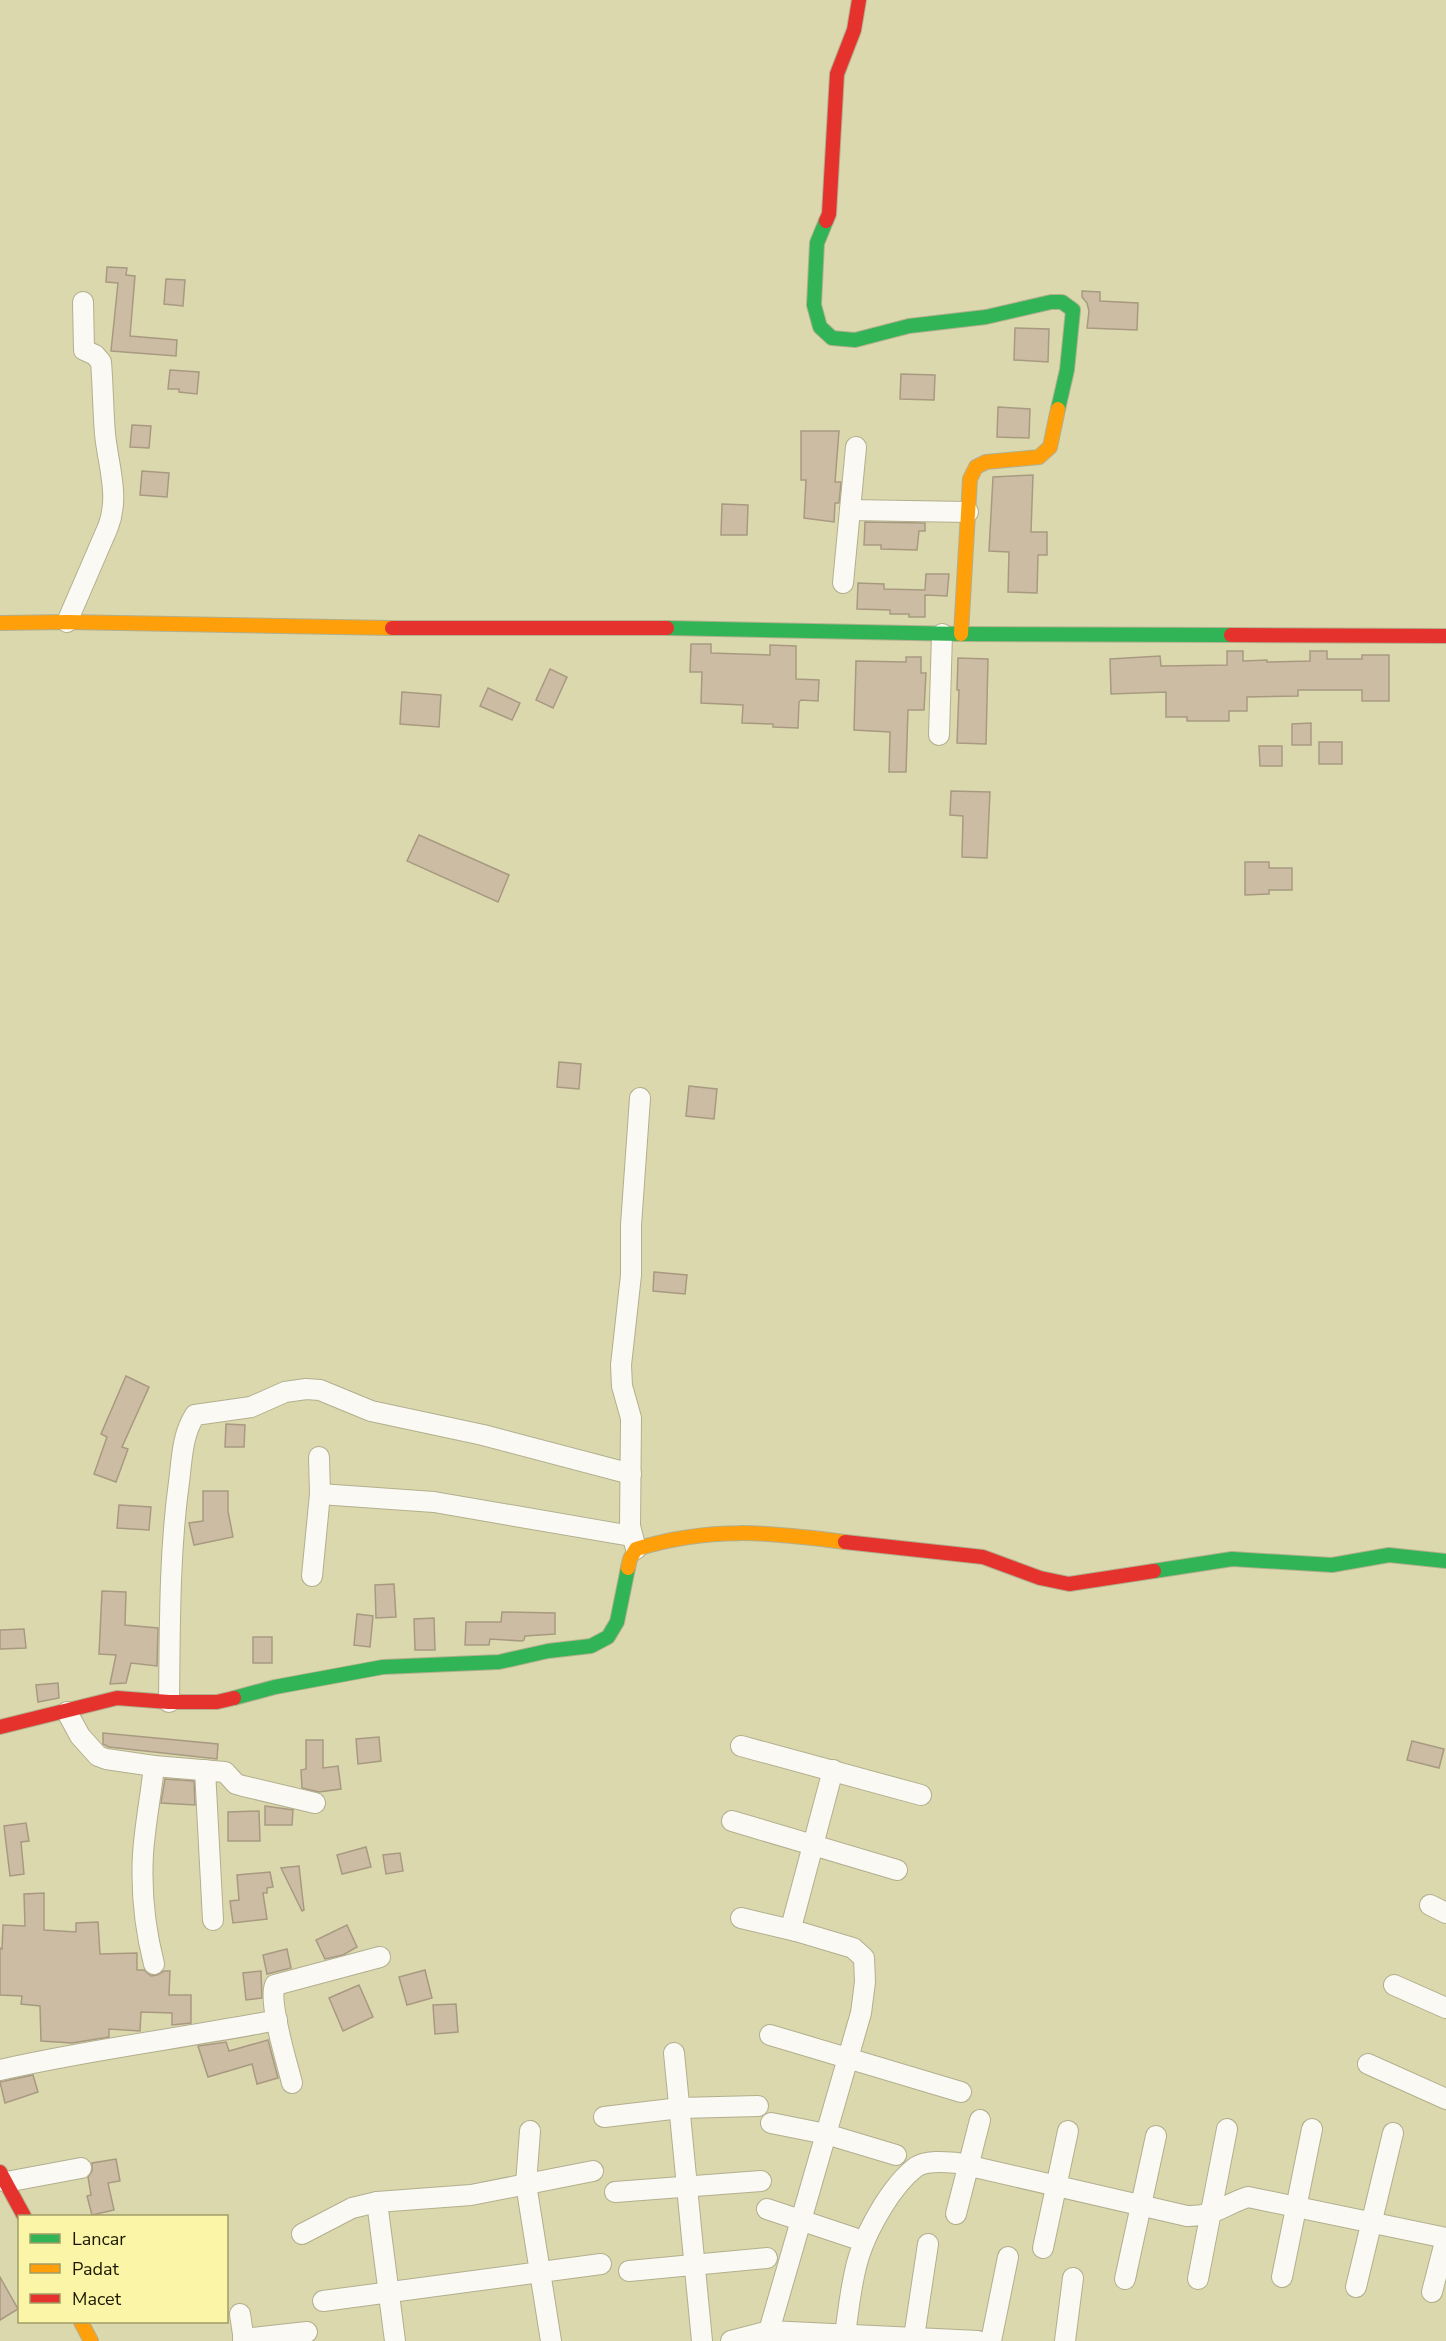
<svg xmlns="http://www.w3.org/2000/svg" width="1446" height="2341" viewBox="0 0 1446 2341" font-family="'Nunito Sans',sans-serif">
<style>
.building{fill:#ccbca4;stroke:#a89a81;stroke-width:1.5}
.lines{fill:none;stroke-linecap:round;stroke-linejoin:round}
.street-casing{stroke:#b2af8e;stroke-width:22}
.fast-casing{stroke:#b2af8e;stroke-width:16}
.slow-casing{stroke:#b2af8e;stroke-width:16}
.jam-casing{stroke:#b2af8e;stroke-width:16}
.street{stroke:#faf9f3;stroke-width:20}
.fast{stroke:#30b455;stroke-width:14}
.slow{stroke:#ff9f0a;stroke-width:14}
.jam{stroke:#e5322d;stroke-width:14}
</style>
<rect width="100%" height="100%" fill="#dbd8ae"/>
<g class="building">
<polygon points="107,267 127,268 126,275 135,276 130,336 177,340 176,356 111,351 118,283 106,282"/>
<polygon points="166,279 185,280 183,306 164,304"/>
<polygon points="1082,291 1100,292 1100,301 1138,303 1137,330 1087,328 1089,311 1087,303 1082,297"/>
<polygon points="1015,328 1049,329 1048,362 1014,360"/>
<polygon points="170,370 199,372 197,394 179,392 179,389 168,389"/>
<polygon points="901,374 935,375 934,400 900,399"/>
<polygon points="998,407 1030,409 1029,438 997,437"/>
<polygon points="132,425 151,426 149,448 130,447"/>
<polygon points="801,431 839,431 835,482 841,482 839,503 835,503 834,522 804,518 806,480 801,480"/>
<polygon points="142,471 169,473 167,497 140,495"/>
<polygon points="1033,475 1031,532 1047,532 1047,555 1038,555 1037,593 1008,592 1009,552 989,551 993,477"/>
<polygon points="722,504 748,505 747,535 721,535"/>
<polygon points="865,522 925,523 925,531 919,531 917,550 881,549 881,545 864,545"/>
<polygon points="926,574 949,574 947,596 925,595 925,617 909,617 909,614 890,614 890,610 857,609 858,583 884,584 884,589 925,590"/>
<polygon points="691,644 711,644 711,653 770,655 770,645 796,646 796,679 819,680 818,701 801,700 799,702 798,728 773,727 773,724 742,723 743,705 701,703 702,672 690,672"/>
<polygon points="1227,651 1243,651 1243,661 1267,660 1267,662 1310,661 1310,651 1327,651 1327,659 1362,659 1362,655 1389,655 1389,701 1362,701 1362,690 1298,690 1298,696 1247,697 1247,711 1229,711 1229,721 1187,721 1187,717 1166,717 1166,692 1111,694 1110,659 1160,656 1161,666 1227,665"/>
<polygon points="906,657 921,657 921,673 926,673 924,710 908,710 906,772 889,772 890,732 854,730 856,661 906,662"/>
<polygon points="958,658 988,659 986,744 957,743 959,690 957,690"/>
<polygon points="550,669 567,677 553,708 536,700"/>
<polygon points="488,688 520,703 512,720 480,706"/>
<polygon points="402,692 441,695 439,727 400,724"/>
<polygon points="1311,723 1311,745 1292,745 1292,724"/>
<rect x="1319" y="742" width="23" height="22"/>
<polygon points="1259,746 1282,746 1282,766 1260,766"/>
<polygon points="951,791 990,792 987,858 962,857 963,816 950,815"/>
<polygon points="419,835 509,875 498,902 407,861"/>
<polygon points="1245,862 1269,862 1269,868 1292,868 1292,890 1269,890 1269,894 1245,895"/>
<polygon points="559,1062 581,1064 579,1089 557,1087"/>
<polygon points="689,1086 717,1089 714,1119 686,1116"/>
<polygon points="654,1272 687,1275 685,1294 653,1291"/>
<polygon points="126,1376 149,1387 122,1447 128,1449 116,1482 94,1474 107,1437 101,1434"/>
<polygon points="226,1424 245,1425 244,1447 225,1447"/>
<polygon points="203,1491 228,1491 228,1511 233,1537 194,1545 189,1523 203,1521"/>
<polygon points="119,1505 151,1507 149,1530 117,1528"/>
<polygon points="394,1584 396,1617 376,1618 375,1585"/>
<polygon points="102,1591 126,1592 125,1625 158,1628 157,1666 131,1663 126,1683 110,1684 116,1655 99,1654"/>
<polygon points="502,1612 555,1613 555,1634 525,1636 524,1640 522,1641 490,1639 489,1645 465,1645 466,1622 501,1622"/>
<polygon points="357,1614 373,1616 370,1647 354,1645"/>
<polygon points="434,1618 435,1650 415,1650 414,1619"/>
<polygon points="24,1629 26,1648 0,1649 0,1630"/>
<rect x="253" y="1637" width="19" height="26"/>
<polygon points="58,1683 59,1698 38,1702 36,1685"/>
<polygon points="103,1733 218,1744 217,1759 109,1747 103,1744"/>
<polygon points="379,1737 381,1761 358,1764 356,1739"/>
<polygon points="306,1740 323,1740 323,1768 338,1766 341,1789 319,1792 302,1788 301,1770 306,1769"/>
<polygon points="1412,1741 1444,1749 1439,1768 1407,1760"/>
<polygon points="165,1779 194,1781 195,1805 161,1803"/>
<polygon points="265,1806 293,1810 292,1825 265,1825"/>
<polygon points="259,1811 260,1841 228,1841 228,1812"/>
<polygon points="26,1823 29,1841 21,1842 24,1874 10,1876 4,1826"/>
<polygon points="366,1847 371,1867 342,1874 337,1855"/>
<polygon points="400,1853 403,1871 386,1874 383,1855"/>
<polygon points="299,1866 304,1910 302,1911 281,1868"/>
<polygon points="270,1872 273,1887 267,1888 267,1893 263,1893 267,1919 233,1923 230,1901 239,1900 237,1875"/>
<polygon points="44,1893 44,1930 76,1932 76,1923 98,1922 100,1954 137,1953 137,1970 144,1970 151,1976 157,1975 164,1971 170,1971 169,1995 191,1995 191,2023 172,2025 172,2013 141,2012 140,2031 109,2029 109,2037 72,2043 41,2041 40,2006 21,2004 22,1996 0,1995 0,1948 2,1949 3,1925 25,1926 24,1894"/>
<polygon points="347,1925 357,1947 343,1955 325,1959 316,1940"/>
<polygon points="287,1949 291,1968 267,1974 263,1955"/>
<polygon points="425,1970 432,1998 407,2005 399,1977"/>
<polygon points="261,1971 262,1998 246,2000 243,1973"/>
<polygon points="359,1985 373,2017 343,2031 329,1998"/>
<polygon points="456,2004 458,2032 435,2034 433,2005"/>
<polygon points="268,2040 278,2078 257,2084 252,2064 208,2077 198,2046 226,2042 229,2051"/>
<polygon points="33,2075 38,2092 5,2103 0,2082"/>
<polygon points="116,2159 120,2181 108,2183 114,2210 92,2215 87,2196 91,2195 88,2177 92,2171 92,2163"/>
<polygon points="0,2277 18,2309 0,2320"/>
</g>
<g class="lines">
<g class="street-casing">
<g id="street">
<polyline points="850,510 968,512"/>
<polyline points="843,583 856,447"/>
<path d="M67,622L108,527C120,496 108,465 105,434C103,410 103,386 101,362L95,355L84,350L83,302"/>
<polyline points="939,735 942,634"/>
<polyline points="320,1494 434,1502 631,1536"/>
<polyline points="636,1549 630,1526 631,1418 622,1386 621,1365 631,1275 631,1225 640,1098"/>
<polyline points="312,1576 320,1494 319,1457"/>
<path d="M169,1702C170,1628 169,1555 179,1482C182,1459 182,1435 195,1415L251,1407L285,1392L306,1389L320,1390L371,1411L483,1435L631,1474"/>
<polyline points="67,1712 80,1736 98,1756 106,1759 154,1766 225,1772 236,1784 243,1786 315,1803"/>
<polyline points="741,1746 921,1795"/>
<polyline points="205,1770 213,1920"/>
<polyline points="732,1821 897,1870"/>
<polyline points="1430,1905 1446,1913"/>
<polyline points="741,1918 796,1931"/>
<path d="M154,1964C145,1929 141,1890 143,1854C145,1824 151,1795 154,1766"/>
<polyline points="1394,1985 1446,2008"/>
<polyline points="770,2035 961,2092"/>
<polyline points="674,2053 702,2341"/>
<polyline points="1368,2064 1446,2099"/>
<path d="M0,2070C91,2049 185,2038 277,2020"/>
<path d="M292,2083C287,2063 268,2002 275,1985L380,1957"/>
<polyline points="604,2117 680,2108 758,2106"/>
<polyline points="771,2123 826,2134 896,2155"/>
<polyline points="530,2131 526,2184 551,2341"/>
<polyline points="6,2182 81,2168"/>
<polyline points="615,2192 761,2181"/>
<polyline points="377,2202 395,2341"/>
<polyline points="767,2209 854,2238"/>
<polyline points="956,2214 980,2120"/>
<polyline points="302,2234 352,2208 377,2202 471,2195 593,2171"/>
<polyline points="1043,2248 1068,2131"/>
<polyline points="629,2271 767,2258"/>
<polyline points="1282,2277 1312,2129"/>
<polyline points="1125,2279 1156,2136"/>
<polyline points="1198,2279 1227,2129"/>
<polyline points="1356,2287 1393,2133"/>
<polyline points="1432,2292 1446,2238"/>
<polyline points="323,2301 601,2264"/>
<polyline points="240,2314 244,2341"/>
<polyline points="769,2331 861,2013 865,1982 864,1958 853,1948 796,1931 792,1924 833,1770"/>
<path d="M845,2334C849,2308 851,2281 859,2256C868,2228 892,2185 916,2167C927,2160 945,2162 957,2163L1187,2216C1214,2217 1223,2205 1248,2197L1446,2238"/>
<polyline points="914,2337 928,2244"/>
<polyline points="243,2339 307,2332"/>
<polyline points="731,2341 769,2331 978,2341"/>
<polyline points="991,2341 1008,2257"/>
<polyline points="1065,2341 1073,2278"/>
</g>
</g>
<g class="fast-casing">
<g id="fast">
<polyline points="826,221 817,243 814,305 820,327 832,338 855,340 909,326 986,317 1051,302 1062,302 1073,310 1067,370 1058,409"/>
<polyline points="667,628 961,634 1231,635"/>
<polyline points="1154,1571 1232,1559 1332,1565 1389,1555 1446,1561"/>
<polyline points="234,1698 275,1687 383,1667 499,1662 548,1651 591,1646 608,1637 617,1622 628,1568"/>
</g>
</g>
<g class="slow-casing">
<g id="slow">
<polyline points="0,623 67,622 392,628"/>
<polyline points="961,634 970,479 976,467 986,462 1039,457 1050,447 1058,409"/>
<path d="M628,1568L630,1559L636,1549C709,1526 771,1532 845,1542"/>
<polyline points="81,2322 91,2341"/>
</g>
</g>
<g class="jam-casing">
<g id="jam">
<polyline points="826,221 829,214 837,74 854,30 859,0"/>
<polyline points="392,628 667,628"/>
<polyline points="1231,635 1446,636"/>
<polyline points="845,1542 983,1557 1040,1578 1069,1584 1154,1571"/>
<polyline points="0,1727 117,1698 169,1702 217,1702 234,1698"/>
<polyline points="0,2172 24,2216"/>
</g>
</g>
<use href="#street" class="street"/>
<use href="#fast" class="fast"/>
<use href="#slow" class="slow"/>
<use href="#jam" class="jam"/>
</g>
<rect x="18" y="2215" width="210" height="108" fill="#fbf5a8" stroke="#a29d65" stroke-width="1.5"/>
<rect x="30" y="2234" width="30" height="9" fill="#30b455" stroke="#a29d65" stroke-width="1.5"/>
<text x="72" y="2245" font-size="18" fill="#1c1900">Lancar</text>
<rect x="30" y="2264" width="30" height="9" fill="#ff9f0a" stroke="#a29d65" stroke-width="1.5"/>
<text x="72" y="2275" font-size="18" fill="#1c1900">Padat</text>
<rect x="30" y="2294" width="30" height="9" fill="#e5322d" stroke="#a29d65" stroke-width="1.5"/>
<text x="72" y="2305" font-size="18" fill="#1c1900">Macet</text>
</svg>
